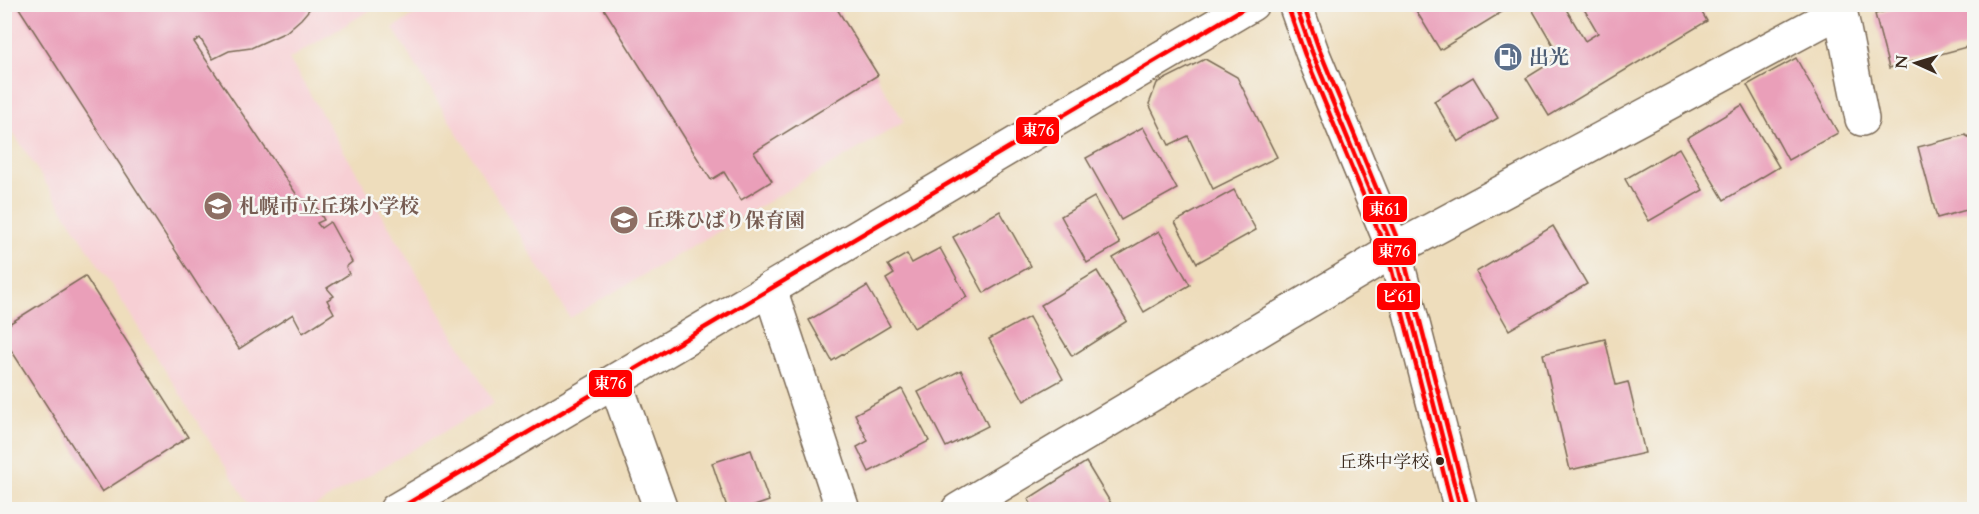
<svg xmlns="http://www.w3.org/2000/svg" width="1979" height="514" viewBox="0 0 1979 514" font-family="Cardo,'Noto Serif JP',serif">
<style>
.built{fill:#f7cfd4}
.building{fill:#ea9fb9}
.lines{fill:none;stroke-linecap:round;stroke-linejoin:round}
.minor-casing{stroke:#7a6955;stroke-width:36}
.minor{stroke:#fff;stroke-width:33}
.bus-1-casing{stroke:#f6f6f2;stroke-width:9}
.bus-2-casing{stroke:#f6f6f2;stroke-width:9}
.bus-3-casing{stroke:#f6f6f2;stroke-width:9}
.bus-1{stroke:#f00;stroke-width:4.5}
.bus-2{stroke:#f00;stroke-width:4.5}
.bus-3{stroke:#f00;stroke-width:4.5}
.bus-dot{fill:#3b2a1e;stroke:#f6f6f2;stroke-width:2}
.labels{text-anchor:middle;stroke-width:5;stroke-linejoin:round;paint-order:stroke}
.bus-label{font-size:18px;fill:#3b2a1e;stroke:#f6f6f2;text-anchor:end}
.service-label{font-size:20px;font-weight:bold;fill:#4e5e75;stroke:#f6f6f2;text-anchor:start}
.education-label{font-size:20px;font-weight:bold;fill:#785e54;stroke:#f6f6f2;text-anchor:start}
.line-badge{stroke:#f6f6f2;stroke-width:2}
.badge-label{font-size:16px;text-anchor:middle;font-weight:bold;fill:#fff}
</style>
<rect width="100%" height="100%" fill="#f6f6f2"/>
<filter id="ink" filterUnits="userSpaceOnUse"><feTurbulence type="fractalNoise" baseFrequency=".0167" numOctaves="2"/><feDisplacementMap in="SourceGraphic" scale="12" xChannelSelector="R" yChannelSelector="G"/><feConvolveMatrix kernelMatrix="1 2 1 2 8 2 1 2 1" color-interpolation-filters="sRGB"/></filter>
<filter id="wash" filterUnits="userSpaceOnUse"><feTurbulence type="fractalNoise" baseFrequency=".008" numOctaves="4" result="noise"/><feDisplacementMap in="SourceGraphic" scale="24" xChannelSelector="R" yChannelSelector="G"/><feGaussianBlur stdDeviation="1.35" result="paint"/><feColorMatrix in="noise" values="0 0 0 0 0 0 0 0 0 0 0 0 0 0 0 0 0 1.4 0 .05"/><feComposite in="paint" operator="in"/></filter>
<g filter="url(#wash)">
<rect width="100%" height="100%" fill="#eeddbc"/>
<g class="built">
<polygon points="432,4 833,5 904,122 570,318 393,28"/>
<polygon points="5,5 379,5 289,59 494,403 310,509 252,509 116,292 5,120"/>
</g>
<g id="blocks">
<g class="building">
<polygon points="601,4 834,4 878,75 754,152 772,181 741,200 724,172 711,180"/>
<polygon points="1412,4 1515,4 1440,50"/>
<polygon points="1529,4 1563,4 1585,41 1598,33 1581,4 1697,4 1707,21 1549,116 1526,78 1560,57"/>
<polygon points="1910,4 1970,4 1974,23 1974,45 1889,68 1875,14"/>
<polygon points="17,5 313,5 301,19 286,32 251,48 229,51 213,59 200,38 194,42 309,213 317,208 324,220 317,223 321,228 330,222 352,262 346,267 349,274 327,288 334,296 327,300 334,313 303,333 293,314 239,349"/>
<polygon points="1796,58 1838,133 1788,160 1747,85"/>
<polygon points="1205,59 1237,77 1277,157 1213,189 1188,136 1169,145 1149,104 1157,83"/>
<polygon points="1473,77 1498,118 1458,142 1434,101"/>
<polygon points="1742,105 1779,167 1724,200 1687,138"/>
<polygon points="1143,127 1177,189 1121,220 1086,158"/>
<polygon points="1965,135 1974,140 1974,208 1937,218 1918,147"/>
<polygon points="1679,148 1703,190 1649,221 1625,179"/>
<polygon points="1234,190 1256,230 1197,263 1175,222"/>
<polygon points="1094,197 1120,244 1087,263 1061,216"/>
<polygon points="1000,211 1031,266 984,293 953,237"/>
<polygon points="1553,226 1587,284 1509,330 1476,272"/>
<polygon points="1159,231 1190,285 1144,312 1113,258"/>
<polygon points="940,248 967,297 914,328 886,279 894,274 888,265 907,254 912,263"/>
<polygon points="1097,271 1127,321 1072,356 1041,305"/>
<polygon points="85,276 188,437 102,492 4,339 4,327"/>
<polygon points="867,286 890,326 832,361 809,320"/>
<polygon points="1029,317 1063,379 1024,401 989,339"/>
<polygon points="1605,339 1616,385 1628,382 1645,453 1570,470 1543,354"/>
<polygon points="961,370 988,426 946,447 918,392"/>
<polygon points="902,389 929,441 869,472 857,447 868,441 855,414"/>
<polygon points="751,450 769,501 743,510 728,510 712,463"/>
<polygon points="1086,462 1115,510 1035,510 1028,499"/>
</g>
</g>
</g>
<g filter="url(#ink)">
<use href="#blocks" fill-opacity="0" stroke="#7a6955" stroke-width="1.5"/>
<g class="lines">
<g class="minor-casing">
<g id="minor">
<polyline points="1295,4 1312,52 1394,250 1461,510"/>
<polyline points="1839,4 1862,119"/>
<polyline points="770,289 843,510"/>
<polyline points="615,381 661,510"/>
<polyline points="396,510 1252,4"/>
<polyline points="958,510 1394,250 1840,11"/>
</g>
</g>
<use href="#minor" class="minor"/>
<g class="bus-1-casing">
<g id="bus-1">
<polyline points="1295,4 1312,52 1394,250 1461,510"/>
<polyline points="397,510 1251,4"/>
</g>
</g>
<g class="bus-2-casing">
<polyline id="bus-2" points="1288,7 1305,55 1387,252 1453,510"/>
</g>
<g class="bus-3-casing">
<polyline id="bus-3" points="1303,4 1319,49 1401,248 1468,508"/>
</g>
<use href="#bus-1" class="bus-1"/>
<use href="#bus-2" class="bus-2"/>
<use href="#bus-3" class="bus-3"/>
</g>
</g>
<defs>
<g id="fuel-disc" transform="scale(1.5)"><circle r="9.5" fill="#5c6f8a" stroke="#f6f6f2"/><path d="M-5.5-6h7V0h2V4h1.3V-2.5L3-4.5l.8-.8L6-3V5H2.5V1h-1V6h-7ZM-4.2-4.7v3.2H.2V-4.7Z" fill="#fff"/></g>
<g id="school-disc" transform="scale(1.5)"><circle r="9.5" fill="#8d6e63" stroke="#f6f6f2"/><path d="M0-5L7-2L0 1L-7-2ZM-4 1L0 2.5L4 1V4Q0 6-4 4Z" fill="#fff"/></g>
</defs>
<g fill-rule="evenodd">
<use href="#fuel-disc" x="1508" y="57"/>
<use href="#school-disc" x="218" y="206"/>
<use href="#school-disc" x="624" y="220"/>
</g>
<circle class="bus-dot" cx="1440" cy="461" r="5"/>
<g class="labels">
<g class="bus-label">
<text x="1429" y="468">丘珠中学校</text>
</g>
<g class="service-label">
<text x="1529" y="64">出光</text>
</g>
<g class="education-label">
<text x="239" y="213">札幌市立丘珠小学校</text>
<text x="645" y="227">丘珠ひばり保育園</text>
</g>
</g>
<g class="line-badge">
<rect x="1015" y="116" width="45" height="29" rx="6" fill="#f00"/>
<rect x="1362" y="195" width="46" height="28" rx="6" fill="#f00"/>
<rect x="1372" y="237" width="45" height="29" rx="6" fill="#f00"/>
<rect x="1376" y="282" width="45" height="29" rx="6" fill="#f00"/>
<rect x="588" y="369" width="45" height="29" rx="6" fill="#f00"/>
</g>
<g class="badge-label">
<text x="1038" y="136">東76</text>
<text x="1385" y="215">東61</text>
<text x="1394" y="257">東76</text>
<text x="1398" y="302">ビ61</text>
<text x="610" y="389">東76</text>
</g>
<rect width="1979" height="514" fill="none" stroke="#f6f6f2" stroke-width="24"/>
<g transform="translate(1916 63) rotate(274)" stroke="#f6f6f2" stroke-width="4.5" paint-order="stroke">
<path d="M0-4.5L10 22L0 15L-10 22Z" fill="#3b2a1e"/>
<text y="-9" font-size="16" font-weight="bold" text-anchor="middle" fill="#3b2a1e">N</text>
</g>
</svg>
